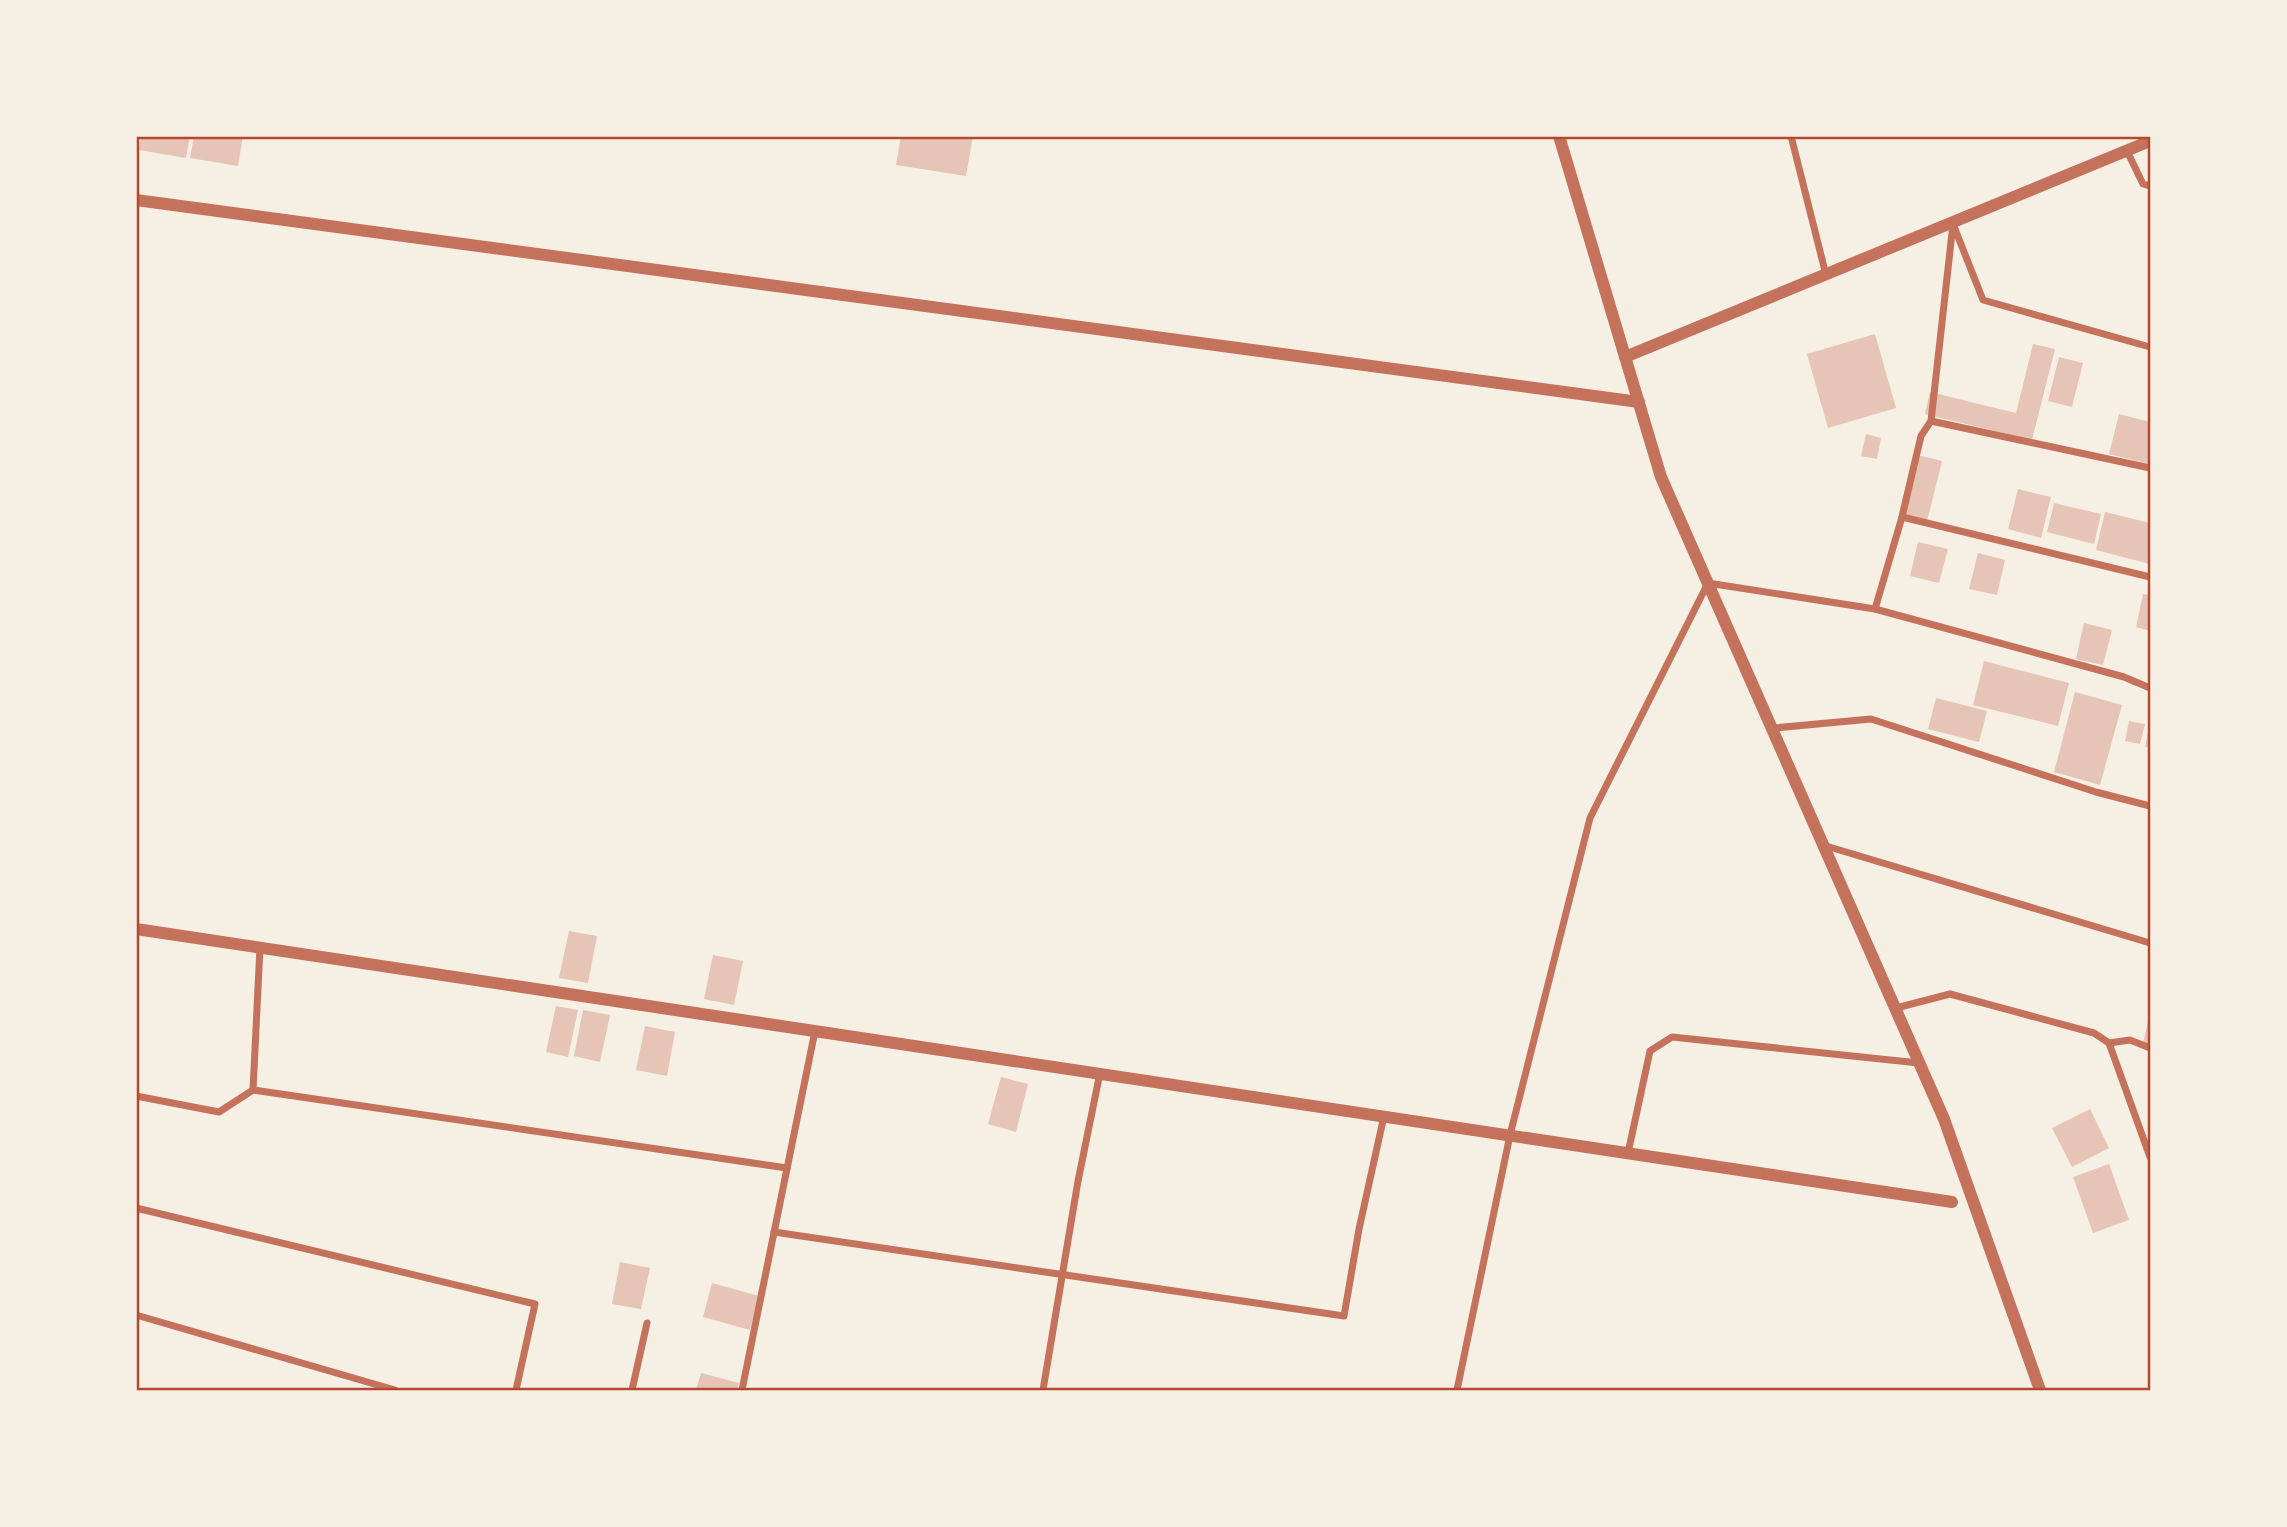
<svg xmlns="http://www.w3.org/2000/svg" width="2287" height="1527" viewBox="0 0 2287 1527" font-family="Inter,sans-serif">
<style>
.building{fill:#e6c5b7}
.lines{fill:none;stroke-linecap:round;stroke-linejoin:round}
.minor{stroke:#c5725c;stroke-width:7}
.tertiary{stroke:#c5725c;stroke-width:12}
.neatline{fill:none;stroke:#b5482f;stroke-width:2.5}
</style>
<rect width="100%" height="100%" fill="#f6efe4"/>
<g class="building">
<polygon points="141,136 190,136 186,158 139,150"/>
<polygon points="194,136 243,136 238,166 190,158"/>
<polygon points="901,136 973,136 966,176 896,165"/>
<polygon points="1875,334 1896,408 1828,428 1807,354"/>
<polygon points="2033,344 2055,349 2032,440 1925,414 1930,392 2016,413"/>
<polygon points="2059,357 2083,363 2072,407 2048,401"/>
<polygon points="2119,414 2150,422 2149,464 2109,454"/>
<polygon points="1866,434 1881,438 1877,459 1861,456"/>
<polygon points="1913,454 1942,461 1927,521 1899,514"/>
<polygon points="2018,489 2051,497 2041,538 2008,529"/>
<polygon points="2054,503 2101,514 2094,544 2047,532"/>
<polygon points="2105,512 2150,523 2150,564 2096,550"/>
<polygon points="1918,542 1948,549 1939,583 1910,576"/>
<polygon points="1978,553 2005,560 1997,595 1969,589"/>
<polygon points="2143,594 2150,595 2150,631 2136,627"/>
<polygon points="2084,623 2112,630 2103,665 2076,659"/>
<polygon points="1984,661 2069,683 2058,726 1973,705"/>
<polygon points="2075,692 2122,705 2100,785 2054,772"/>
<polygon points="1936,698 1987,711 1979,742 1928,729"/>
<polygon points="2129,721 2145,724 2140,744 2125,741"/>
<polygon points="2149,727 2150,727 2150,748 2145,747"/>
<polygon points="569,931 597,936 588,983 559,978"/>
<polygon points="713,955 743,961 734,1005 704,999"/>
<polygon points="556,1006 578,1010 568,1057 546,1052"/>
<polygon points="583,1010 610,1015 600,1062 574,1056"/>
<polygon points="2150,1013 2150,1050 2142,1048"/>
<polygon points="645,1026 675,1032 667,1076 636,1070"/>
<polygon points="1001,1077 1028,1084 1016,1132 988,1124"/>
<polygon points="2090,1109 2109,1148 2072,1167 2052,1128"/>
<polygon points="2109,1164 2129,1220 2093,1233 2073,1177"/>
<polygon points="620,1262 650,1268 641,1309 612,1304"/>
<polygon points="712,1283 759,1296 750,1330 703,1317"/>
<polygon points="701,1373 739,1383 737,1390 696,1390"/>
</g>
<g class="lines">
<g class="minor">
<polyline points="1791,136 1826,275"/>
<polyline points="2127,151 2143,184 2150,186"/>
<polyline points="1931,421 2150,468"/>
<polyline points="1902,517 2150,577"/>
<polyline points="1875,609 1902,517 1921,436 1931,421 1953,224 1983,300 2150,347"/>
<polyline points="1774,728 1871,719 2096,792 2150,806"/>
<polyline points="1826,846 2150,943"/>
<polyline points="1896,1008 1950,994 2094,1033 2109,1043 2150,1157"/>
<polyline points="2109,1043 2130,1040 2150,1048"/>
<polyline points="253,1090 260,947"/>
<polyline points="136,1096 219,1112 253,1090 787,1168"/>
<polyline points="1628,1153 1650,1051 1672,1037 1919,1063"/>
<polyline points="136,1208 535,1304 516,1390"/>
<polyline points="774,1232 1344,1316 1359,1229 1384,1116"/>
<polyline points="136,1315 395,1390"/>
<polyline points="632,1390 647,1323"/>
<polyline points="742,1390 815,1031"/>
<polyline points="1043,1390 1078,1181 1100,1073"/>
<polyline points="1457,1390 1510,1135 1590,818 1708,583 1875,609 2124,677 2150,688"/>
</g>
<g class="tertiary">
<polyline points="1559,136 1661,477 1944,1119 2040,1390"/>
<polyline points="136,200 1639,402"/>
<polyline points="1625,357 2150,141"/>
<polyline points="136,929 1952,1202"/>
</g>
</g>
<rect width="2287" height="1527" fill="none" stroke="#f6efe4" stroke-width="276"/>
<rect x="138" y="138" width="2011" height="1251" class="neatline"/>
</svg>
